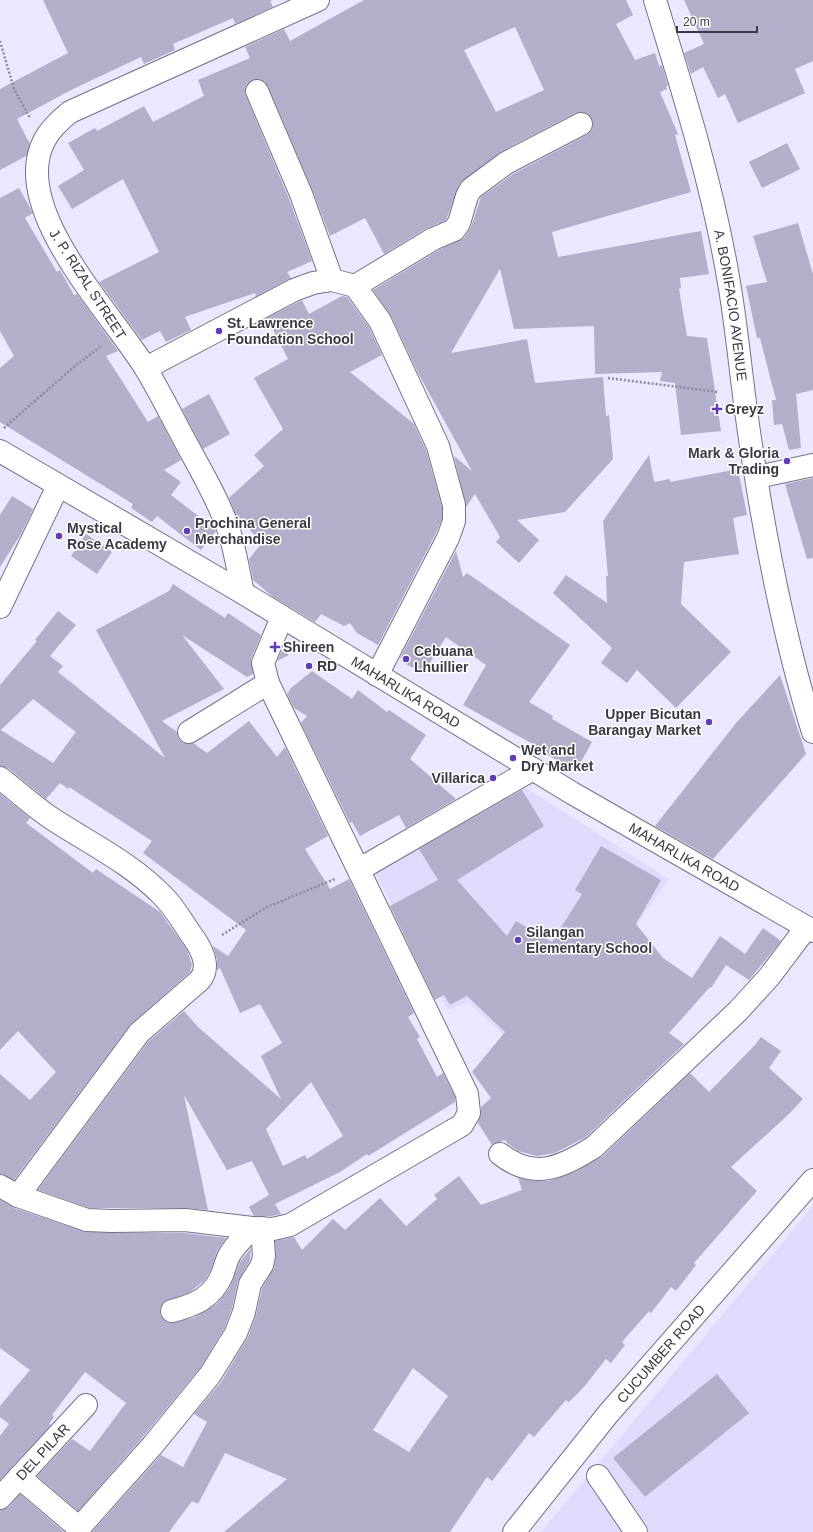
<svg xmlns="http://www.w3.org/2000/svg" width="813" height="1532" viewBox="0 0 813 1532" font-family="Arial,sans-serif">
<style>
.built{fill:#dedbfd}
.building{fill:#b1afc9;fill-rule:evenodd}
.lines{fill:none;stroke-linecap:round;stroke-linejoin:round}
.minor-casing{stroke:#737189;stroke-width:24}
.major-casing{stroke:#737189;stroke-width:24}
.path{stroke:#8b8a9a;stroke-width:2.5;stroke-dasharray:2 2;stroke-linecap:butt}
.minor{stroke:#fff;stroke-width:22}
.major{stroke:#fff;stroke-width:22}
.poi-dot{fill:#5e3db6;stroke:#fff;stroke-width:1.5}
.labels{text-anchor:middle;stroke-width:3;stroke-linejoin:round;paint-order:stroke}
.street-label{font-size:14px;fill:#3a3944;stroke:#fff}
.poi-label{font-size:14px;font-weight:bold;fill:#3a3944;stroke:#fff;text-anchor:start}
</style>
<rect width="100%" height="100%" fill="#eae8fe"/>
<g class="built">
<polygon points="520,784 669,879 536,1065 468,1002 448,1010 374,871"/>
<polygon points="813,1206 813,1532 541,1532"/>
</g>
<g class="building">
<polygon points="43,0 273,0 270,1 273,7 235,24 233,18 173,44 175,50 144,64 141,57 73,89 17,119 30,144 28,155 0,170 0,89 68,53"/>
<path d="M364,0H626L633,15L616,24L635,60L655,53L659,66L662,65L668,86H666L667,89L660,92L678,134L675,135L691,192L552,232L558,257L701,231L709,274L680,278L681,288L679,289L687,336L707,338L721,431L681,435L675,383L660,381L662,372L595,374L594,326L514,329L500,269L451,353L527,339L535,383L603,377L606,416L609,415L613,459L565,512L517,520L539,540L519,563L496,542L500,537L475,494L466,507L454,456L472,471L418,373L391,316L373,290L439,250L464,238L471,227L481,197L513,174L587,135L592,130L593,125L592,119L588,114L582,112L575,113L499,153L460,183L446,220L427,228L384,254L365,218L330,236L312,189L268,86L265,81L259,79L252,80L247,83L245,89L246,96L289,199L312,261L287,272L291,278L256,296L255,293L185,317L191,330L166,342L160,331L142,340L99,282L159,252L123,179L72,209L58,186L84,170L68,143L95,128L97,131L144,106L153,122L204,96L198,80L250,58L245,47L284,29L290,41ZM515,27L544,90L496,112L464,50Z"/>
<polygon points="684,0 813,0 813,61 795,69 805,93 738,123 725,94 718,98 703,67 691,74 684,53 704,44"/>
<polygon points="787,143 800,169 762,188 749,162"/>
<polygon points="19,188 33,213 25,218 57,272 60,270 74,295 77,294 118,351 106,356 148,422 158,416 181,460 164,470 181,482 171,495 215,529 216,531 201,550 157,516 152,522 131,508 133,504 0,422 0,368 14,356 0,331 0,198"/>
<polygon points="798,223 813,274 813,390 796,394 801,448 789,450 782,424 774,425 772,400 776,400 760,338 757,338 746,286 767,282 753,236"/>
<polygon points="342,296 347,297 369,327 382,355 350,372 414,424 426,450 442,507 442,519 436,533 378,645 357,633 350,623 344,626 321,614 315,622 273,597 253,580 249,559 262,543 236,515 229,498 264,466 254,455 283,429 254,378 288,359 267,318 302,300 309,314"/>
<polygon points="209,394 230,434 203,449 182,409"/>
<polygon points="649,455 654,482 670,479 670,482 738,469 747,515 733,518 739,554 684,562 681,604 731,652 676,708 637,670 627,683 601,663 612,648 553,593 566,575 607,603 606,576 608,576 603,521"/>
<polygon points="813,478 813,558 807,559 785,484"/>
<polygon points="12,496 33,509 21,534 0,567 0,515"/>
<polygon points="86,534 112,552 97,574 71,556"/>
<polygon points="456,551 463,577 467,573 570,645 529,702 553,716 552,719 592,742 576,771 539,750 540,748 463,705 486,665 446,637 423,674 401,661 402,659 400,658"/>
<path d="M173,584L225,618L228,613L261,635L251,659L253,674L247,677L182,635L224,689L162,721L177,732L178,738L183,743H193L207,753L249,721L277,757L285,747L328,836L305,849L330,889L349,879L414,1013L408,1017L420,1037L417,1039L437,1077L443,1073L455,1097V1102L368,1156L367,1154L340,1172L275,1204L281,1214L272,1216H254L249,1207L269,1195L252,1161L227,1170L184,1095L208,1210L185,1208H89L38,1190L148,1042L184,1011L198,1027L281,1099L261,1056L282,1043L260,1004L240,1013L220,968L217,970V959L213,946L228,956L246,930L143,853L152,841L69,787L68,789L60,783L46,799L8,768L0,766V685L37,641L35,640L58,611L76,625L50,656L63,666L58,672L165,758L96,630L169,591ZM33,699L76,732L53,763L1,730ZM311,1082L343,1136L307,1159L305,1155L283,1166L266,1129Z"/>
<polygon points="282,650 289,655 277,661"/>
<polygon points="312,671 352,699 358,690 387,712 389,710 426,735 410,759 456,799 406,828 399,815 360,836 352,822 350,823 301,723 307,716 294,708 287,694 291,688"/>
<polygon points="780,675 806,754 713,859 655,826 736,723"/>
<polygon points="522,790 544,826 457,880 507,936 516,921 552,942 582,894 575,890 601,846 661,880 636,924 663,958 692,978 720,936 745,954 763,928 781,941 749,980 726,965 711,988 710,987 669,1033 684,1044 586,1137 555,1153 537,1156 518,1151 507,1143 505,1140 492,1145 478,1123 481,1112 481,1107 491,1098 472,1072 505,1032 467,996 450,1005 444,995 435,1000 390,906 438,880 419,849"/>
<polygon points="0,794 30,818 26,823 93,873 96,869 160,912 187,950 192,964 190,972 129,1026 14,1180 0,1174 0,1074 30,1100 56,1072 18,1031 0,1050"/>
<path d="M761,1037L781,1051L769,1068L803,1099L789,1114L731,1167L757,1191L694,1263L696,1265L676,1291L671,1287L651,1313L649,1311L622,1342L625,1345L611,1363L606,1359L584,1387L569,1402L566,1400L534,1437L529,1433L492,1481L487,1477L450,1532H224L287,1479L225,1453L198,1504L192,1501L169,1532H92L161,1455L183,1467L207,1422L194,1414L221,1382L248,1337L256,1315L262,1289L274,1268L276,1255L275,1241L294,1237L302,1250L333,1219L345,1230L380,1198L406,1226L437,1199L434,1195L459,1176L481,1205L522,1190L518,1178L534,1181H549L575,1172L603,1156L690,1073L709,1092L755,1045ZM413,1368L448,1396L409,1452L373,1430Z"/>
<polygon points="0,1200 14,1208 86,1232 184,1233 226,1238 217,1251 211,1270 204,1281 190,1292 163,1303 160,1308 160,1315 164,1320 169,1323 193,1318 217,1304 229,1289 240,1262 251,1248 250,1260 238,1281 232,1308 225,1327 200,1368 142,1438 78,1511 37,1476 72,1439 90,1451 126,1403 85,1372 52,1415 54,1417 49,1424 51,1425 0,1480 0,1436 9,1424 0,1417 0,1406 30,1370 0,1348"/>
<polygon points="717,1374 749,1413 645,1497 613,1458"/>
<polygon points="20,1494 64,1532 0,1532 0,1510 9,1507"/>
</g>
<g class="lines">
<g class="minor-casing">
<g id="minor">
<path id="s1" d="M655,0C683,91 712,183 728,277C736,321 740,366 746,411C761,519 781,628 813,732"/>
<polyline points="257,91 301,194 332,280"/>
<polyline points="355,286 433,239 454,230 459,223 467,196 471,189 506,163 581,124"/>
<polyline points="146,368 294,290 313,283 332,280 355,286 380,321 438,446 454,505 454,521 448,538 377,675"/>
<path id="s2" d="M0,451L243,593L572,793L813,931"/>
<polyline points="757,477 813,465"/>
<path d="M243,593C238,571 235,548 228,528C217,497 200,469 185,441C172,417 160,392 146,369C113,314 9,210 44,141C50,129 60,120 70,112L318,0"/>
<polyline points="0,607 58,486"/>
<polyline points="189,732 268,683"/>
<path d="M0,778C17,791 33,806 51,818C89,843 131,863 163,896C174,907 182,921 190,933C200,946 212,965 200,980L139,1033L18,1196"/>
<polyline points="360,869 533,769"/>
<path d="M500,1154C534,1181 562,1167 594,1147L738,1011L769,977L806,928"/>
<polyline points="0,1186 18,1196 87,1220 111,1221 185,1220 252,1228 273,1229 290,1225 462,1125 469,1113 467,1094 268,683 263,663 282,617"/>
<path d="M172,1311C195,1305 212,1298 222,1275C225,1268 226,1260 230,1254C235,1245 245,1236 252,1228"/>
<polyline points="598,1476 636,1532"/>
<polyline points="19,1477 79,1528 152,1446 210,1375 236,1333 244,1312 250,1284 262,1265 264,1256 262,1228"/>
<path id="s3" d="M0,1498L86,1405"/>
</g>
</g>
<g class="major-casing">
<g id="major">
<path id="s4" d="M514,1532L608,1414L813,1180"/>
</g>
</g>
<g class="path">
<polyline points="0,41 14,89 30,118"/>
<polyline points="608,378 718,392"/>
<polyline points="4,428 75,366 100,347"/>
<polyline points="222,935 267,907 335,879"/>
</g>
<use href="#minor" class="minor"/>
<use href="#major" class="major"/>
</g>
<g class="poi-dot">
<circle cx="219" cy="331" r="4"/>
<path d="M715 403h4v4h4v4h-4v4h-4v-4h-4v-4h4z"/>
<circle cx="787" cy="461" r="4"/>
<circle cx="187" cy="531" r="4"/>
<circle cx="59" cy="536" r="4"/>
<path d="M273 641h4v4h4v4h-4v4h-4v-4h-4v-4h4z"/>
<circle cx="406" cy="659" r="4"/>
<circle cx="309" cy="666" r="4"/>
<circle cx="709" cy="722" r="4"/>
<circle cx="513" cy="758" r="4"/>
<circle cx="493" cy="778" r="4"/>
<circle cx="518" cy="940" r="4"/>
</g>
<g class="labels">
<g class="street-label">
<text transform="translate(88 284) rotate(57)" y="5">J. P. RIZAL STREET</text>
<text dy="5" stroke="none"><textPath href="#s1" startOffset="315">A. BONIFACIO AVENUE</textPath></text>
<text dy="5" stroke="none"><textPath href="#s2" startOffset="472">MAHARLIKA ROAD</textPath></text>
<text dy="5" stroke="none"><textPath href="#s2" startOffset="796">MAHARLIKA ROAD</textPath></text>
<text dy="5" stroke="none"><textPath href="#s4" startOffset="231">CUCUMBER ROAD</textPath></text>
<text dy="5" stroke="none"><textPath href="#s3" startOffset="63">DEL PILAR</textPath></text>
</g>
<g class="poi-label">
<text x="227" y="328">St. Lawrence<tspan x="227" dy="16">Foundation School</tspan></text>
<text x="725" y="414">Greyz</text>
<text x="779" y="458" text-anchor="end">Mark &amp; Gloria<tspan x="779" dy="16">Trading</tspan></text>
<text x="195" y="528">Prochina General<tspan x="195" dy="16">Merchandise</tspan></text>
<text x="67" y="533">Mystical<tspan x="67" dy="16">Rose Academy</tspan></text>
<text x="283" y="652">Shireen</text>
<text x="414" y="656">Cebuana<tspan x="414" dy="16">Lhuillier</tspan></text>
<text x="317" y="671">RD</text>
<text x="701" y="719" text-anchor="end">Upper Bicutan<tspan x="701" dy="16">Barangay Market</tspan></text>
<text x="521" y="755">Wet and<tspan x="521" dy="16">Dry Market</tspan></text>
<text x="485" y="783" text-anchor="end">Villarica</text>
<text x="526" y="937">Silangan<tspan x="526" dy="16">Elementary School</tspan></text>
</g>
</g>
<path d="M677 26v6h80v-6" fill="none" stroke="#3a3944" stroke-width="2"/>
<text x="683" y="26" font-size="12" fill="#3a3944" stroke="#ffffff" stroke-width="3" paint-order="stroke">20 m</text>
</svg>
